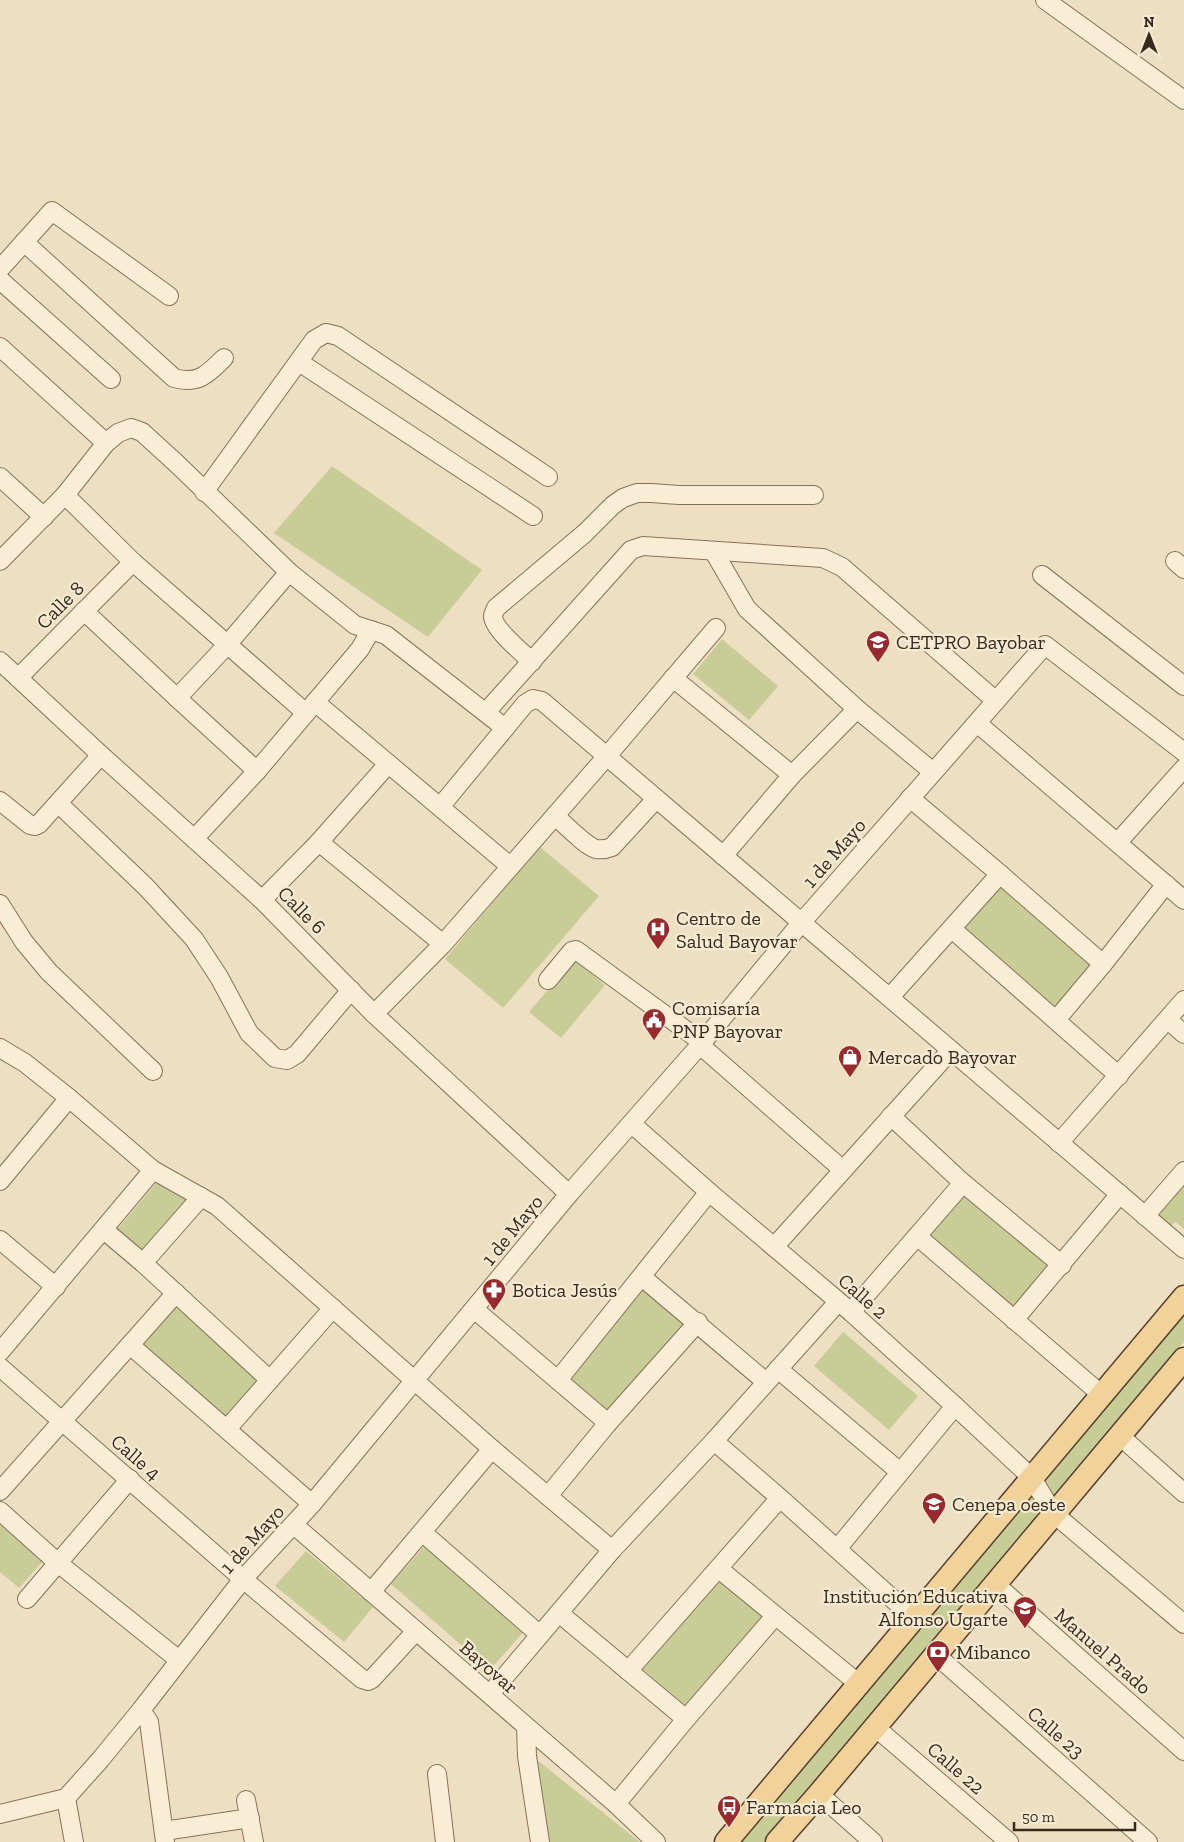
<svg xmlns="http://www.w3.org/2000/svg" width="1184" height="1842" viewBox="0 0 1184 1842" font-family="'Zilla Slab',serif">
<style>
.green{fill:#c8cc97}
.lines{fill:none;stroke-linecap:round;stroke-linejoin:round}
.minor-casing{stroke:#88705a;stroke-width:20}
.major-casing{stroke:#563f2e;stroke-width:25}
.minor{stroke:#f9edd6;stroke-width:18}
.major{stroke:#f1d29b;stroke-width:22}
.labels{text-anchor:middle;stroke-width:4.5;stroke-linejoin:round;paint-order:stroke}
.street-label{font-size:20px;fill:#38291e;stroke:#f5ead2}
.poi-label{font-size:20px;fill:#38291e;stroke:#f5ead2;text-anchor:start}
</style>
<rect width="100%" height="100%" fill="#eedfc3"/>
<g class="green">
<polygon points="332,466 482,570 428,637 274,533"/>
<polygon points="722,639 778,686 749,720 693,674"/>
<polygon points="540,847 599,896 503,1008 445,959"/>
<polygon points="1003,881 1096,962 1054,1012 960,931"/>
<polygon points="574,959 605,985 561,1038 529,1012"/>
<polygon points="1184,1177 1184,1229 1176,1222 1168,1227 1153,1212"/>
<polygon points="159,1180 171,1190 190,1201 142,1258 117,1230"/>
<polygon points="963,1190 1057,1266 1016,1317 925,1235"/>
<polygon points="643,1287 688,1324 606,1414 566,1380"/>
<polygon points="175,1299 264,1378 227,1422 137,1343"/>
<polygon points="1184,1315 1184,1342 768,1842 742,1842"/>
<polygon points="843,1332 918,1396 889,1430 814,1366"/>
<polygon points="0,1525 43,1561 19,1588 0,1572"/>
<polygon points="427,1543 526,1629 490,1670 391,1584"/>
<polygon points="306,1551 373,1607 344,1642 275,1586"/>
<polygon points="719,1574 768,1613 690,1709 640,1667"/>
<polygon points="537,1760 640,1842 549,1842"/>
</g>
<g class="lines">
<g class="minor-casing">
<g id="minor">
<polyline points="1045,0 1184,100"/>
<path d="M24,242L174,378C198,385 208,374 224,358"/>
<polyline points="0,269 52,211 169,296"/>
<polyline points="0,280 111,379"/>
<polyline points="0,347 106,443"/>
<polyline points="299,362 533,516"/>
<polyline points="0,477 44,517"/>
<polyline points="204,492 314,340 326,333 338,336 548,477"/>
<polyline points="65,495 133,562 306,713"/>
<polyline points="714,552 747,609 857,709"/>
<polyline points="0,561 65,495 106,443 118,433 131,428 142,432 176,463 289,572 355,625 386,635 505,728"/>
<polyline points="1175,561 1184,569"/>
<polyline points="1042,575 1184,686"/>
<polyline points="84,611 177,698 257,771"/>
<polyline points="0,661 101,755 262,900 374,1014 569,1194"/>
<path d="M532,662C523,653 493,629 493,616C493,613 495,611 496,608L585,533L613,505L623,498L637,493H651L679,495H814"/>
<polyline points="18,678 133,562"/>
<polyline points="673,678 792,775"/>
<polyline points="177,698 227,645 289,572"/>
<polyline points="315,702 510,866"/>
<polyline points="486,712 631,550 643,546 823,558 842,567 996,701"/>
<polyline points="977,723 1184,900"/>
<polyline points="910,798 1000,874 1103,964"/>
<polyline points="0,801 30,825 35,826 39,824 101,755"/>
<polyline points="58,803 146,887 194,939 219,977 249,1033 275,1058 287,1060 297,1054 351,990"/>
<polyline points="440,807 525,704 533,699 542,701 1184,1249"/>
<path d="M555,816C565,824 584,845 596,849C602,850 607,849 612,847L656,799"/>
<polyline points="194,839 257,771 360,649 371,630"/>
<polyline points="319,842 443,944"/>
<polyline points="1118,842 1184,768"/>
<polyline points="723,856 792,775 857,709 933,772"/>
<polyline points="262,900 319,842 388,764"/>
<polyline points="0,904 24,942 49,972 153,1071"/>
<polyline points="952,929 1119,1076"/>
<polyline points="548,980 572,951 576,950 702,1042"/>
<polyline points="890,997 1000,874"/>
<polyline points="374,1014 443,944 607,756 716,628"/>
<polyline points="1056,1020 1103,964 1166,884"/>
<polyline points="1168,1020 1184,1034"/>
<polyline points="700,1045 843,1170"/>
<polyline points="0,1048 25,1063 69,1098 153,1170 217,1206 492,1449 612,1550"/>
<polyline points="891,1116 963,1183 1062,1265"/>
<polyline points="632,1124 709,1192 851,1312 955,1406 1032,1478 1053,1513 1184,1624"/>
<polyline points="1059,1143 1184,1000"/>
<polyline points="0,1181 69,1098"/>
<polyline points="1145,1216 1184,1171"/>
<polyline points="104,1230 143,1263 270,1380"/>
<polyline points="917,1236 1102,1395"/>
<polyline points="0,1240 56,1287"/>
<polyline points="774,1247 951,1050"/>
<polyline points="143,1263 201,1197"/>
<polyline points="642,1277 766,1382"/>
<polyline points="474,1309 608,1423"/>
<polyline points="851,1312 963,1183"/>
<polyline points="1014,1320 1120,1194"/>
<polyline points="130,1345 312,1504"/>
<polyline points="0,1352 153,1170"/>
<polyline points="0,1367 243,1579 362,1679 368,1681 372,1679 416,1631"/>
<polyline points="778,1369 900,1472"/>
<polyline points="558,1380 709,1192"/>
<polyline points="227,1429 333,1308"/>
<polyline points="1120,1436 1184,1493"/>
<polyline points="714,1441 780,1498 914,1618"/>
<polyline points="0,1491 176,1293"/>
<polyline points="548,1496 608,1423 698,1322"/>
<polyline points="0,1511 58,1563 179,1660"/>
<polyline points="294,1525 616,1804 656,1842"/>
<polyline points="422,1532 540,1635"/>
<polyline points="837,1549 955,1406"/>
<polyline points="719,1569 859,1684"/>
<polyline points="994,1583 1184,1751"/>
<polyline points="371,1592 492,1449"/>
<polyline points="27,1599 130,1479"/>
<polyline points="559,1613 686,1719"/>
<polyline points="936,1655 1148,1842"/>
<polyline points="628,1671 780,1498"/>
<polyline points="490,1694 612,1550 714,1441 838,1302"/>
<polyline points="141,1710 149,1722 165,1842"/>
<polyline points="526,1727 527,1756 540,1842"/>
<polyline points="875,1727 1009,1842"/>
<polyline points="437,1774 445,1842"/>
<polyline points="819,1794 873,1842"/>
<polyline points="66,1798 74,1842"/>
<polyline points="246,1800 254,1842"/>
<polyline points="616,1804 686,1719 775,1616"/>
<polyline points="0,1814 66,1798 100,1760 141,1710 243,1579 312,1504 569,1194 700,1045 801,923 1045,645 1184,752"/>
<polyline points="164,1831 250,1818"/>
</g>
</g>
<g class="major-casing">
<g id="major">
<polyline points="726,1842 1184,1297"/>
<polyline points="777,1842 819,1794 1184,1359"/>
</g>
</g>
<use href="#minor" class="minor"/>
<use href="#major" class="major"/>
</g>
<defs>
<g id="university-pin" transform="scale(1.25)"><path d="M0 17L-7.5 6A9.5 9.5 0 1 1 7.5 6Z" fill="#972a2f" stroke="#f5ead2"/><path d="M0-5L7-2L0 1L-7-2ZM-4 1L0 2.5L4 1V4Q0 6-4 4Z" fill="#fff"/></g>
<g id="hospital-pin" transform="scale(1.25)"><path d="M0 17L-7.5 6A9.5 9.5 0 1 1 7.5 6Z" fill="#972a2f" stroke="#f5ead2"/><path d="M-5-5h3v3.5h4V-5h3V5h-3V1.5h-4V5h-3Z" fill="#fff"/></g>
<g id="civic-pin" transform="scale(1.25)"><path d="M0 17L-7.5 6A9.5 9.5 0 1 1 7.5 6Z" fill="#972a2f" stroke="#f5ead2"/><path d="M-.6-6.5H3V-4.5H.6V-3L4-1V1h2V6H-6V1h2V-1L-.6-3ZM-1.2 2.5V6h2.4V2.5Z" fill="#fff"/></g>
<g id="shop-pin" transform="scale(1.25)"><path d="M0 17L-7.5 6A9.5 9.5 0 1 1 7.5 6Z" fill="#972a2f" stroke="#f5ead2"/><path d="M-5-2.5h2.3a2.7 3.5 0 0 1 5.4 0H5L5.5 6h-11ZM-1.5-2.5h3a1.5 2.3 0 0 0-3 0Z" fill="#fff"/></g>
<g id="pharmacy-pin" transform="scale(1.25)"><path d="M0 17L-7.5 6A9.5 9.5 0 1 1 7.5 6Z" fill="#972a2f" stroke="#f5ead2"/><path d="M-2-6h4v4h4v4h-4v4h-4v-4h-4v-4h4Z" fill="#fff"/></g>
<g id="school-pin" transform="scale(1.25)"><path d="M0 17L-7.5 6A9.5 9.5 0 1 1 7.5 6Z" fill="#972a2f" stroke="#f5ead2"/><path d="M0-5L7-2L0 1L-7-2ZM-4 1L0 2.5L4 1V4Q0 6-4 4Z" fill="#fff"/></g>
<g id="bank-pin" transform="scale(1.25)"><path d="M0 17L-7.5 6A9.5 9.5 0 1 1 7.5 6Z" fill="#972a2f" stroke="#f5ead2"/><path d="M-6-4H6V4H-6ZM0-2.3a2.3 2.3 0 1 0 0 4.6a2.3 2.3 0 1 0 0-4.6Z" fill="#fff"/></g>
<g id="bus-pin" transform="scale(1.25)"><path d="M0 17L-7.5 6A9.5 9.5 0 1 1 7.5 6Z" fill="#972a2f" stroke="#f5ead2"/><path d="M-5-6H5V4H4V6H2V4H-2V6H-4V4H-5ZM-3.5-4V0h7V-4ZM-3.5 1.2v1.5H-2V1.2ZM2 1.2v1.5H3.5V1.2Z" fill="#fff"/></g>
</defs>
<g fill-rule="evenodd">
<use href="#university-pin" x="878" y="642"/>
<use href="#hospital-pin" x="658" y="929"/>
<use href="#civic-pin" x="654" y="1020"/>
<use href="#shop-pin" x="850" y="1057"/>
<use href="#pharmacy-pin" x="494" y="1290"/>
<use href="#school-pin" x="934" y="1504"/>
<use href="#school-pin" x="1025" y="1608"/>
<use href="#bank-pin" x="938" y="1652"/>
<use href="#bus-pin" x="729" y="1807"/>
</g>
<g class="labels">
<g class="street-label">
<text transform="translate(60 605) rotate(-45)" y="7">Calle 8</text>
<text transform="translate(834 853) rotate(-49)" y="7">1 de Mayo</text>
<text transform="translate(302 910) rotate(45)" y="7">Calle 6</text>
<text transform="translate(512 1230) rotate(-51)" y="7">1 de Mayo</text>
<text transform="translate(863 1296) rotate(41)" y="7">Calle 2</text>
<text transform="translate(136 1457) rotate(41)" y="7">Calle 4</text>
<text transform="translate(252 1539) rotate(-48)" y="7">1 de Mayo</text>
<text transform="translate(1103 1651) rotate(41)" y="7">Manuel Prado</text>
<text transform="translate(489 1667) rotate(41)" y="7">Bayovar</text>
<text transform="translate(1056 1732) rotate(41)" y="7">Calle 23</text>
<text transform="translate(956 1768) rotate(41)" y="7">Calle 22</text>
</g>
<g class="poi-label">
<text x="896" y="649">CETPRO Bayobar</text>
<text x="676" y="925">Centro de<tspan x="676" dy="23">Salud Bayovar</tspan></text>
<text x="672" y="1015">Comisaría<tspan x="672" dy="23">PNP Bayovar</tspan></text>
<text x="868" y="1064">Mercado Bayovar</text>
<text x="512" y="1297">Botica Jesús</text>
<text x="952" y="1511">Cenepa oeste</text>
<text x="1008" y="1603" text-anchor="end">Institución Educativa<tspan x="1008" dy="23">Alfonso Ugarte</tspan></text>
<text x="956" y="1659">Mibanco</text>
<text x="746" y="1814">Farmacia Leo</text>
</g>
</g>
<g transform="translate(1149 35)" stroke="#f5ead2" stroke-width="4" paint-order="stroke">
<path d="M0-4L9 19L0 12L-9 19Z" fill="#38291e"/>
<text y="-8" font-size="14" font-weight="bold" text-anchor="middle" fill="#38291e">N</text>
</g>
<path d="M1014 1822v8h121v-8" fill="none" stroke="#38291e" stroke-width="2.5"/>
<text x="1022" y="1822" font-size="15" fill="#38291e" stroke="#f5ead2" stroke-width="4" paint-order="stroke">50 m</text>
</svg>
